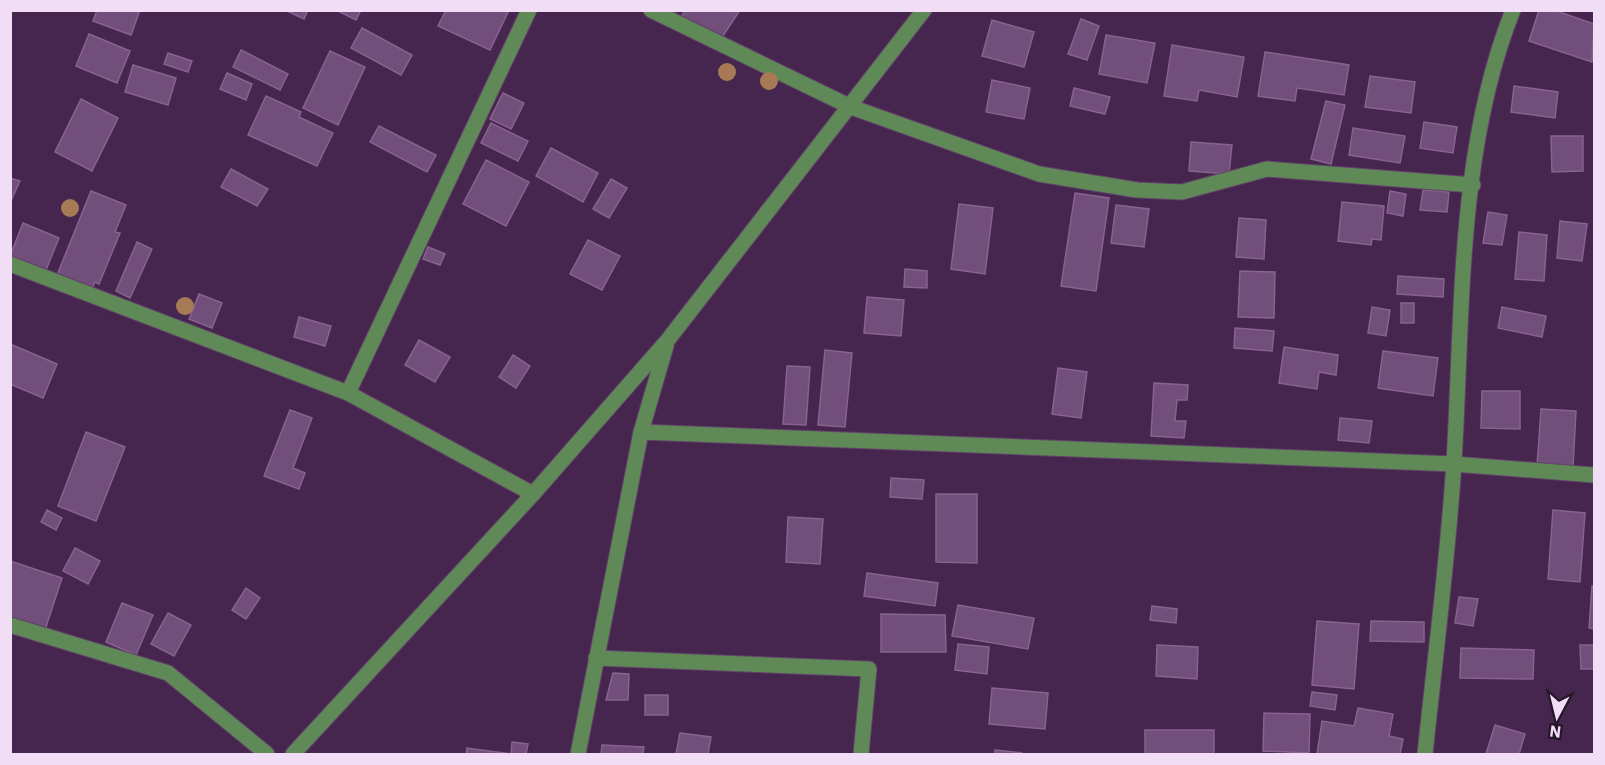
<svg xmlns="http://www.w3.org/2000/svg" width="1605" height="765" viewBox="0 0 1605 765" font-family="'IBM Plex Sans',sans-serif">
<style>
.building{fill:#724e7a;stroke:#886290;stroke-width:1.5}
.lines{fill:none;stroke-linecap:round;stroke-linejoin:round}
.minor-casing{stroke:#614269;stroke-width:17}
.minor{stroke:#5f8957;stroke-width:15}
.tree{fill:#a77a56}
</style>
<rect width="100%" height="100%" fill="#46254e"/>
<g class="building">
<polygon points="97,10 140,10 131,35 93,21"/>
<polygon points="285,10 308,10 304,19"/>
<polygon points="336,10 361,10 356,20"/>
<polygon points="446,10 509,10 490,50 438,26"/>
<polygon points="685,10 740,10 719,42 681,18"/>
<polygon points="1539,10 1554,10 1594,24 1592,62 1529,41"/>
<polygon points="1081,19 1099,26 1087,60 1068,54"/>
<polygon points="992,20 1034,32 1024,67 982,56"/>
<polygon points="362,28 412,55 401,75 351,48"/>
<polygon points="89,34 130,51 117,83 76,66"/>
<polygon points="1106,35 1155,43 1147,83 1099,74"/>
<polygon points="1172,45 1244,57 1237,97 1199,90 1197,101 1164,96"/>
<polygon points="241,50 288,74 280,90 233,67"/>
<polygon points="330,51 365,67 338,125 303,108"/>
<polygon points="1265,52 1349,65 1344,95 1297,88 1295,101 1258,96"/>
<polygon points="168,53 192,61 188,72 164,64"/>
<polygon points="133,65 176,78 168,105 125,92"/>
<polygon points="227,73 252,84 246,100 220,89"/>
<polygon points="1370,76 1415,82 1411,113 1365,107"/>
<polygon points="992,80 1030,88 1024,119 986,112"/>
<polygon points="1514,86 1558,92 1555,118 1511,112"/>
<polygon points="1074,88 1110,97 1105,114 1070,106"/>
<polygon points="503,93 524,103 511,129 490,119"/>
<polygon points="266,96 301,112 299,117 333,133 317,166 248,135"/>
<polygon points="81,99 118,118 92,171 55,152"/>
<polygon points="1326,101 1345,105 1331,164 1311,159"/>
<polygon points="1424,122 1457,127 1453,153 1420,148"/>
<polygon points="491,123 528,141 518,161 481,143"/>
<polygon points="379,126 436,155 427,172 370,142"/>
<polygon points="1353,128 1405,136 1400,163 1349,155"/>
<polygon points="1551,136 1583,136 1583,171 1552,172"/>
<polygon points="1191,142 1232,145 1229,174 1189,171"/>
<polygon points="551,148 598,173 583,202 536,176"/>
<polygon points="486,160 529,182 506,226 463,204"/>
<polygon points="231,169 268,189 257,206 221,187"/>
<polygon points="10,178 20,181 10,203"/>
<polygon points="611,179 627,188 609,218 593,209"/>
<polygon points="1423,190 1449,192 1447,212 1420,210"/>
<polygon points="91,191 126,205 115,232 120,233 99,284 95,282 92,289 57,275"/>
<polygon points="1390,191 1406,194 1403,216 1387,213"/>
<polygon points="1075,193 1109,198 1096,291 1061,286"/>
<polygon points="1342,202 1384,206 1381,240 1372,239 1371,245 1338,241"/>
<polygon points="959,204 993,208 985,274 951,269"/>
<polygon points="1116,205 1149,209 1144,247 1111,243"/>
<polygon points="1488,212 1507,215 1502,245 1483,243"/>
<polygon points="1239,218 1266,220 1264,259 1236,257"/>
<polygon points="1560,221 1587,224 1582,261 1557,258"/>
<polygon points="23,223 59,238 46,270 10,256"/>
<polygon points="1519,232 1547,235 1544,281 1515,279"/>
<polygon points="588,240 620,256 602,290 570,274"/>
<polygon points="137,242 152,249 130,298 116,291"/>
<polygon points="428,247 445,254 440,265 423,259"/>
<polygon points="905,269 927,271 927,288 904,287"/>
<polygon points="1240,271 1275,272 1274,318 1238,317"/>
<polygon points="1398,276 1444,279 1443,297 1397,294"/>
<polygon points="199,294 222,303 212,328 189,319"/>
<polygon points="867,297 904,300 901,336 864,333"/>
<rect x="1401" y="303" width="13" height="20"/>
<polygon points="1372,307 1390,310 1386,336 1368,333"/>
<polygon points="1502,307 1546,316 1542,337 1498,328"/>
<polygon points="299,317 331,326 325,346 294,337"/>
<polygon points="1235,328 1274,331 1272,351 1234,348"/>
<polygon points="419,340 450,357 435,382 405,365"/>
<polygon points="10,344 57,364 43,398 10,384"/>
<polygon points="1284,347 1338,355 1336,375 1319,372 1317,389 1279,383"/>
<polygon points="825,350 852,353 845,427 818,425"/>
<polygon points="1383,351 1438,358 1433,396 1378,388"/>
<polygon points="513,355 530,366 516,388 499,377"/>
<polygon points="787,366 810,367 806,425 783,424"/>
<polygon points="1058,368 1087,372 1081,418 1052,414"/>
<polygon points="1154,383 1188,385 1187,400 1177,400 1175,421 1186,421 1184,438 1151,436"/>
<polygon points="1482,391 1520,391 1520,429 1481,428"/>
<polygon points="1541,409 1576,411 1573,468 1537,466"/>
<polygon points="290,410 312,418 293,468 305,473 299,489 264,476"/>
<polygon points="1340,418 1372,421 1369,443 1338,440"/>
<polygon points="86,432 125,447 96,521 58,506"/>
<polygon points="891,478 924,480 922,499 890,497"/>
<polygon points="936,494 977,494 977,563 936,562"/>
<polygon points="47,510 62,518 56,530 41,522"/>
<polygon points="1553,510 1585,513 1580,582 1548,579"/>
<polygon points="788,517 823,519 820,564 786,562"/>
<polygon points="75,548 100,561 88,584 63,571"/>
<polygon points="10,561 62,578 45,630 10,619"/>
<polygon points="867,573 938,583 935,606 864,596"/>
<polygon points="1592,586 1594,587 1594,629 1589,628"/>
<polygon points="246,588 260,598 246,619 232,610"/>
<polygon points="1459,597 1478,599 1473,626 1455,623"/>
<polygon points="122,603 153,615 136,655 106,642"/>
<polygon points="958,605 1034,618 1028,649 952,636"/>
<polygon points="1152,606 1177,609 1176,623 1150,620"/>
<polygon points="168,613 191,625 174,656 151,644"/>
<polygon points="881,614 945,615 946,652 881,652"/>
<polygon points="1317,621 1359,624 1354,689 1312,685"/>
<polygon points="1371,621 1424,622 1424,642 1370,641"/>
<polygon points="958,644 989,647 987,674 955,670"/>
<polygon points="1157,645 1198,647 1197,679 1156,676"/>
<polygon points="1580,645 1594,645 1594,669 1581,669"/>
<polygon points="1461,648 1534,650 1533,679 1460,678"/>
<polygon points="613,673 629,674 628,700 606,700"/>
<polygon points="992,688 1048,693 1045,729 989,724"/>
<polygon points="1312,692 1337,695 1335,710 1310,706"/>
<rect x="645" y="695" width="23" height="20"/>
<polygon points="1358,708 1393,714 1389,736 1403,739 1400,754 1317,754 1322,721 1354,726"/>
<polygon points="1264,713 1310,714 1309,753 1263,751"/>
<polygon points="1495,725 1525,734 1519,754 1486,754"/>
<rect x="1145" y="730" width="69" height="24"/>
<polygon points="680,733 711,737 708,754 676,754"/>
<polygon points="512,742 528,744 526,754 466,754 467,748 511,754"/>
<polygon points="602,745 644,747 643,754 601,754"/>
<polygon points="995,750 1022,753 1022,754 995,754"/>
</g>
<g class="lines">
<g class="minor-casing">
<g id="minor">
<polyline points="651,10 851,107 1039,174 1137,190 1182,192 1267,169 1473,185"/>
<polyline points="10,264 348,393 533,494"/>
<polyline points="348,393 529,10"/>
<polyline points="641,432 1454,464 1594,475"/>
<polyline points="10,625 168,673 267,754"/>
<polyline points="596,658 869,669 861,754"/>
<polyline points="293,754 533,494 667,341 924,10"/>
<polyline points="578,754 641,432 666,346"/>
<path d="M1425,754C1435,657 1448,559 1454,462C1463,313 1457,150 1513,10"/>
</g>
</g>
<use href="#minor" class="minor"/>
</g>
<g class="tree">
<circle cx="727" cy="72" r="9"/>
<circle cx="769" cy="81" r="9"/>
<circle cx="70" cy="208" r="9"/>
<circle cx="185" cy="306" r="9"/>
</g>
<rect width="1605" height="765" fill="none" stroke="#f1ddf6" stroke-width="24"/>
<g transform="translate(1557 717) rotate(187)" stroke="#251628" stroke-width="4.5" paint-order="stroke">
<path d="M0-4.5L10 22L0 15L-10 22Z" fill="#f1ddf6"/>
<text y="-9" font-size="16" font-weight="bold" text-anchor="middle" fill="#f1ddf6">N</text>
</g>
</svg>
